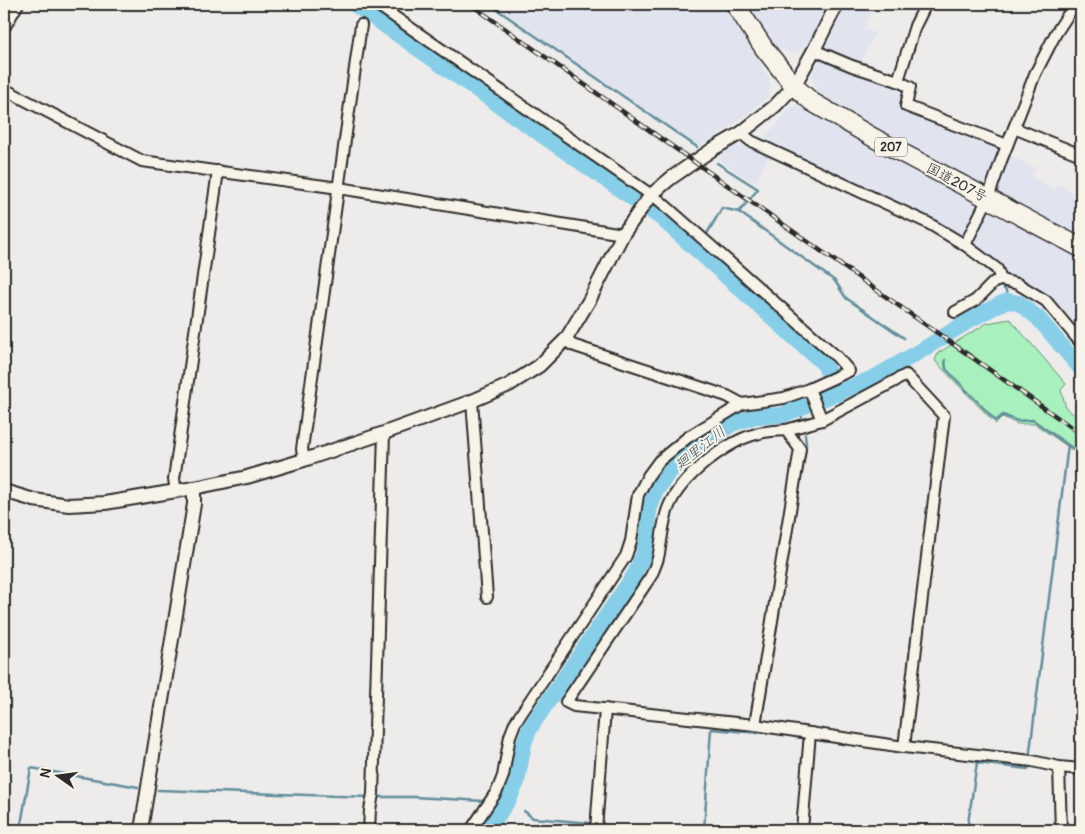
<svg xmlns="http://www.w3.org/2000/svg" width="1085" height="834" viewBox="0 0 1085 834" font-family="Pangolin,'Klee One',sans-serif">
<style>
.built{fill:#e1e4ef}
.green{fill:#a8f0bd;stroke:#6a8e74}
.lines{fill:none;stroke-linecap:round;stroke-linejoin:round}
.stream{stroke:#628d9c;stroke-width:2.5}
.river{stroke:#87cfe8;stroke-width:16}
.minor-casing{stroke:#2b2b2b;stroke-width:14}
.tertiary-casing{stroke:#2b2b2b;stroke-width:16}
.trunk-casing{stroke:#2b2b2b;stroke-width:21}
.minor{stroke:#f7f3e8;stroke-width:10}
.tertiary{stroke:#f7f3e8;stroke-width:12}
.trunk{stroke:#f7f3e8;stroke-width:18}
.rail-casing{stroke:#2b2b2b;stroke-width:4.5}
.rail{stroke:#f7f3e8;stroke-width:2.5;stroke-dasharray:8;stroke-linecap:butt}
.labels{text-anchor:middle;stroke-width:4;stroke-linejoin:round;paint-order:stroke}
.shield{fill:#f7f3e8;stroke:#686764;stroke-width:1}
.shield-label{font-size:12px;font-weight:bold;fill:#2b2b2b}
.street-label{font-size:14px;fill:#2b2b2b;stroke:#f7f3e8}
.water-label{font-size:15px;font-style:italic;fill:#42545a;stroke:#f7f3e8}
</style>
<rect width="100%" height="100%" fill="#edeceb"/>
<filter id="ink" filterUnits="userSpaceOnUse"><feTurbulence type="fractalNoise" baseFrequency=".02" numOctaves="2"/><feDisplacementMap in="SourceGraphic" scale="10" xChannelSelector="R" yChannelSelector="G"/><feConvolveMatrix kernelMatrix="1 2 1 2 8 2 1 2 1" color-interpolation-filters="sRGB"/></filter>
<g filter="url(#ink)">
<g class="built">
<polygon points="492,4 720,4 730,14 770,79 771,88 769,96 733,125 699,147"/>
<polygon points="744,4 829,4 808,43 797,53 779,49 763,33"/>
<polygon points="845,4 876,4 864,28 875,33 858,69 907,89 905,107 1005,146 1003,152 1036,168 1031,177 1054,189 1057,184 1081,196 1081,242 927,160 817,95 812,73"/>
<polygon points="796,105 840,126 1081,256 1081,339 1047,298 996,273 964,248 926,225 769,154 757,182 748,180 718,159 729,149 746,144 762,143 768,132 775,127 787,109"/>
</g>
<polygon class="green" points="1010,319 1066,384 1061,390 1066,408 1081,420 1081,456 1035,424 1017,424 1003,417 996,424 935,361 938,353 987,323"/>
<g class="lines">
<g class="stream">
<polyline points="489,4 697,147"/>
<polyline points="717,163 758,189 739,212"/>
<polyline points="705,237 722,208 739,212 835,281 846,298 904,338"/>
<polyline points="946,239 968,253"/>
<polyline points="696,249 702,242"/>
<polyline points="973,257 993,274 996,279"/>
<polyline points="1000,283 1006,291 1008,301"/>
<polyline points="945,360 946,369 996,421 1003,415 1017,421 1033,420 1068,445 1029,759"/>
<polyline points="798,410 802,417"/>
<polyline points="1068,445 1081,454"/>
<polyline points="761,722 806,445 805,434"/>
<polyline points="158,790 369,797"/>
<polyline points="375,797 414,797 484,801 486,803"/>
<polyline points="509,799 513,803"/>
<polyline points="491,806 501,812"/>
<polyline points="524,811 533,818 591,823"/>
<polyline points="605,825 663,830"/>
<polyline points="20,830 31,768 138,787"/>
<polyline points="590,830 591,823"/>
<polyline points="704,830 711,729 759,733 760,728"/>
<polyline points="967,830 977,763 1028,769 1028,764"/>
</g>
<g class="river">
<polyline points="354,4 661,218 824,364 838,394"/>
<polyline points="488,830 509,799 517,782 524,743 530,728 635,574 643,556 647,539 649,510 656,491 668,473 691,452 732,424 756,416 782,415 852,387 877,376 919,352 970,320 1000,304 1008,301 1019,303 1038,318 1081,369"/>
</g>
<g class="minor-casing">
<g id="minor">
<polyline points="376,4 660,201 837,357 849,371 809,389 784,398 742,404 727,396 572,345 566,339"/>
<polyline points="4,28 18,4"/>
<polyline points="814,50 852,66 898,81 915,26 926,4"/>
<polyline points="898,81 910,87 906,106 1007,145"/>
<polyline points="4,89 142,161 339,188 623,234"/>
<polyline points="1014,128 1081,155"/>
<polyline points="741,133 751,141 928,223 965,245 997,269 1001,280 1018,284 1046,301 1081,343"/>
<polyline points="965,245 988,198 1001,161 1035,74 1056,33 1075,4"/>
<polyline points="955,312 976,300 994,282 1001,280"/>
<polyline points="809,389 822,420"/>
<polyline points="472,401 487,597"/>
<path d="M786,430C776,431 765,431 756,434C726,442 681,477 669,506C662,522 662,541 658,558C656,565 653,571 651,576L566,702L574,706L755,725L904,747L1032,761L1059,767L1081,769"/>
<polyline points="304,460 302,449 361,25"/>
<polyline points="176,491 174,479 218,171"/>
<polyline points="755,725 800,449 786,430 822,420 906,375 944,416 904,747"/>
<polyline points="1059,767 1061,830"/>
<polyline points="369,830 370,810 373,794 384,433"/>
<polyline points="471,830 497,791 503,776 510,736 515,723 626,556 631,541 638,495 648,476 659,461 688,437 742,404"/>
<polyline points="596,830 605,709"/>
<polyline points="802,830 810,733"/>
</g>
</g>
<g class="tertiary-casing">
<g id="tertiary">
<polyline points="4,491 34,500 69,505 105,503 194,488 247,477 304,460 384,433 472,401 509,385 539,366 566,339 590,299 623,234 651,195 671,178 713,149 741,133 775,106 794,86 814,50 837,4"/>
<polyline points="141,830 194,504 194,488"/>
</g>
</g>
<g class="trunk-casing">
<polyline id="trunk" points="735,4 764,48 794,86 812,102 874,138 1081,248"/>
</g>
<use href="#minor" class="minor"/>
<use href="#tertiary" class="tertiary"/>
<use href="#trunk" class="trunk"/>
<g class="rail-casing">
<polyline id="rail" points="470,4 1081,434"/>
</g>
<use href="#rail" class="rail"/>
</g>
</g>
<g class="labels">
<rect class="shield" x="875" y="137.5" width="32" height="19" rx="4"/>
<g class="shield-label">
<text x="891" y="151">207</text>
</g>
<g class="street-label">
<text transform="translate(957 182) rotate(28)" y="5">国道207号</text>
</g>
<g class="water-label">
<text transform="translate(700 448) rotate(-38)" y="5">廻里江川</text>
</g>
</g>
<rect width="1085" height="834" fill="none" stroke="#f7f3e8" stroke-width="20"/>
<rect x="10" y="10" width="1065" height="814" fill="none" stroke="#2b2b2b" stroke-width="2" filter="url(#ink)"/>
<g transform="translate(58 776) rotate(284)" stroke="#f7f3e8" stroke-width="4" paint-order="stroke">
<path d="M0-4L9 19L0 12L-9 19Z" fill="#2b2b2b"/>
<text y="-8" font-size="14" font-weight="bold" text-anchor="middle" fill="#2b2b2b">N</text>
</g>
</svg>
